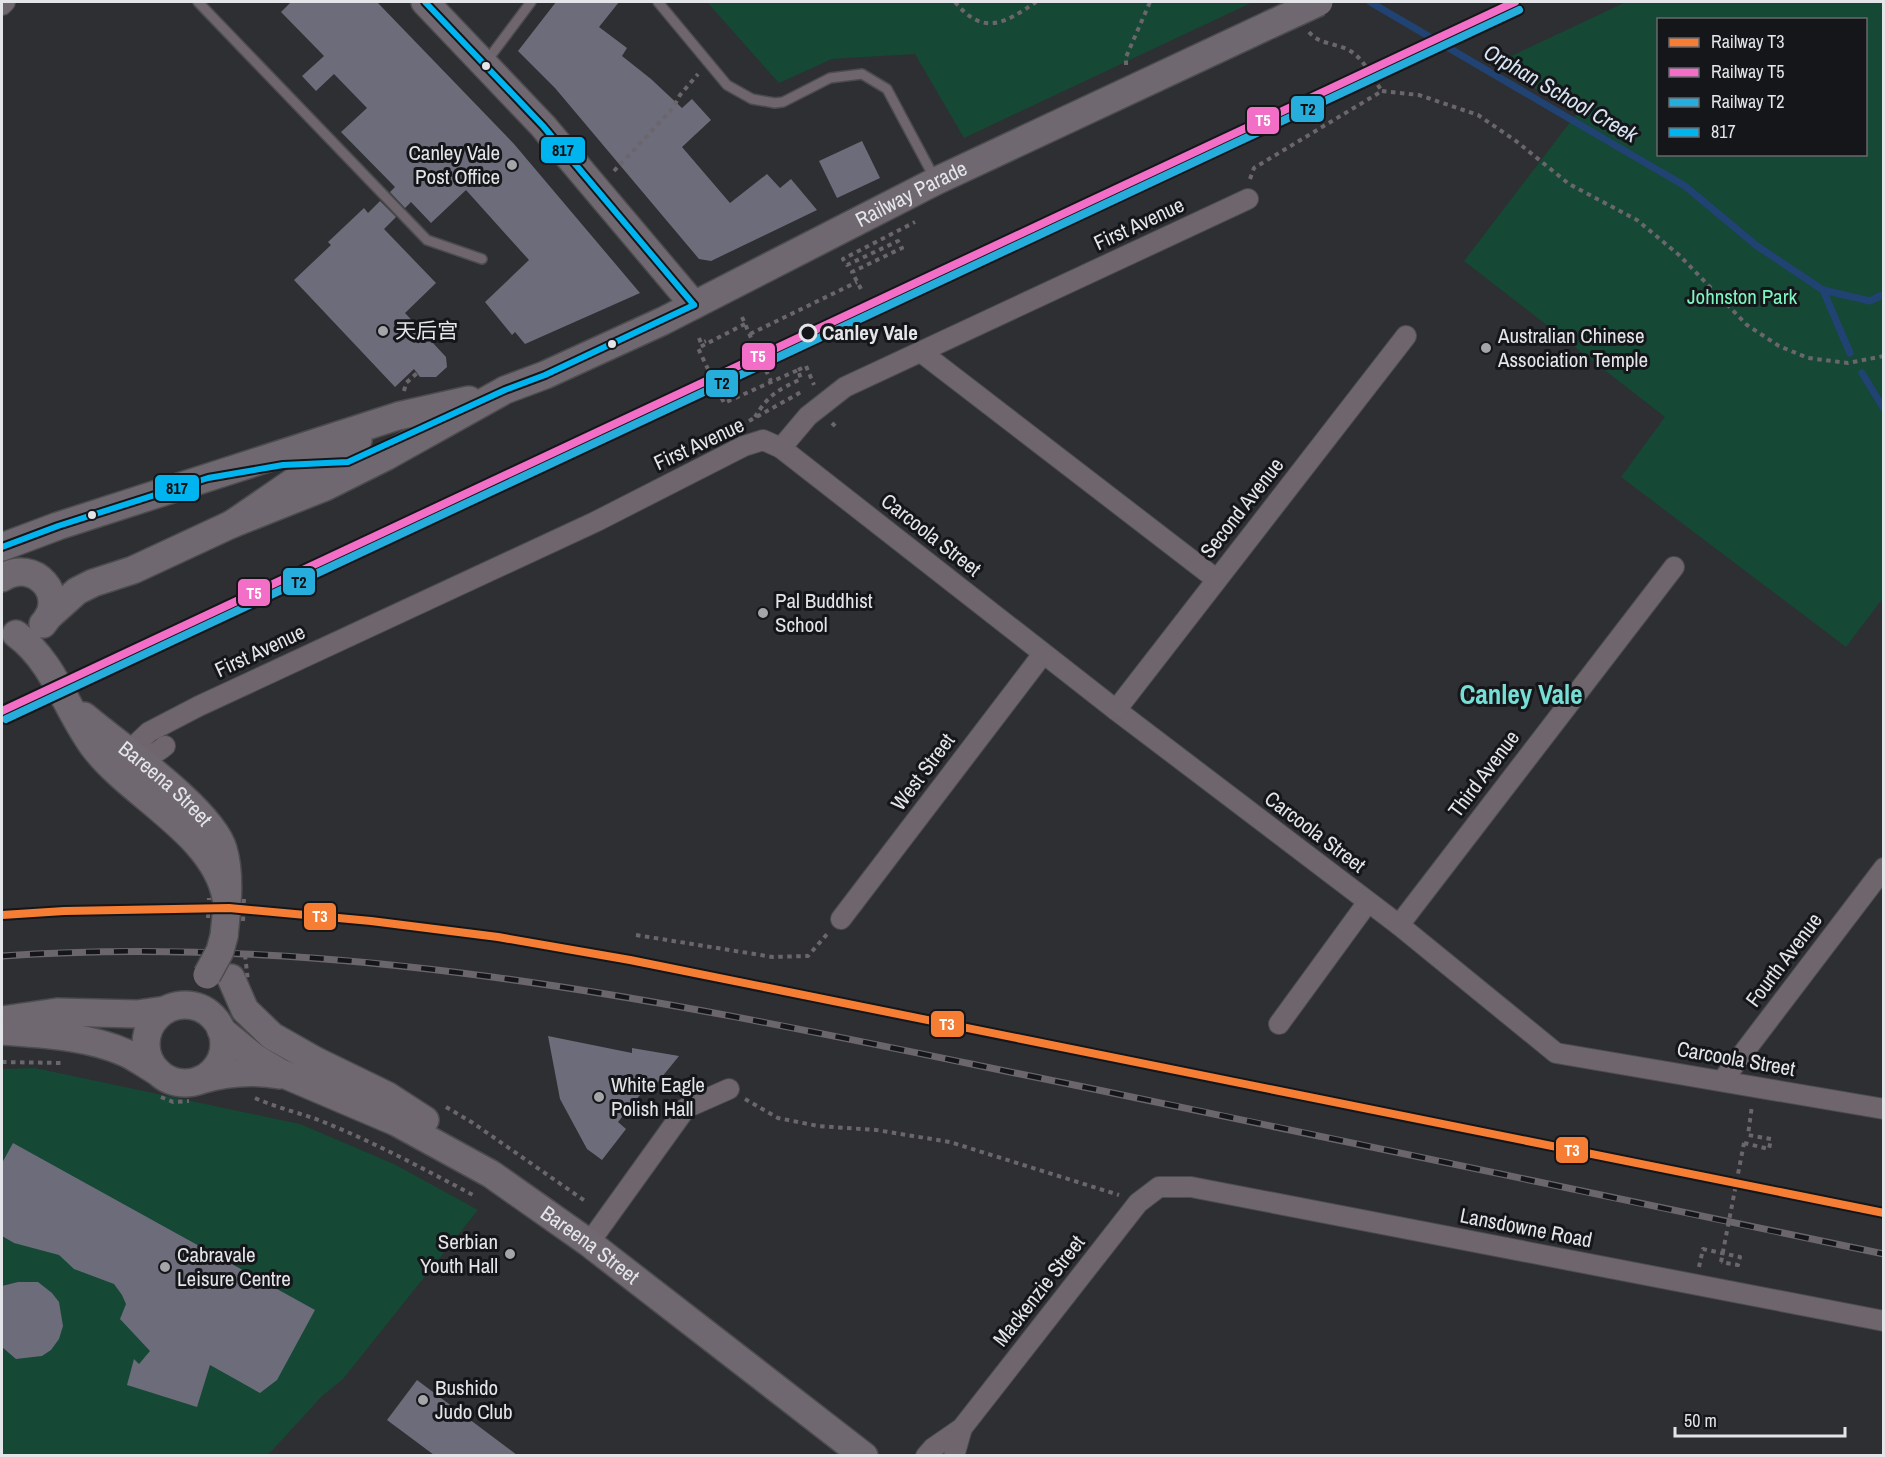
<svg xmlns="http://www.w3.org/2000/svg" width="1885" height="1457" viewBox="0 0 1885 1457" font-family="'Archivo Narrow','Noto Sans SC',sans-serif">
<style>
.green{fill:#154835;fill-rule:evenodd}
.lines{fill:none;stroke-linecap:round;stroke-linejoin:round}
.stream{stroke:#214374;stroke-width:7}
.building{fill:#6c6c7b}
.lane-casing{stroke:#4c4c4e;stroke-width:12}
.street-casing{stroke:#4c4c4e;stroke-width:22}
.secondary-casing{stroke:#4c4c4e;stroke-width:30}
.path{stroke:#6a666b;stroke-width:4;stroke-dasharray:4.5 4.5;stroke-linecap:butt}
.lane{stroke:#6e656d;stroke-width:9}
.street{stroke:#6e656d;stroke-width:20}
.secondary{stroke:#706870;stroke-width:27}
.rail-casing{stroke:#6a666b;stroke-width:7}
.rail{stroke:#151619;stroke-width:4.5;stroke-dasharray:14;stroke-linecap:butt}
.secondary-bridge-casing{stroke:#4c4c4e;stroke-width:30;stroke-linecap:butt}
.path-bridge{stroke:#6a666b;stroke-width:4;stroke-dasharray:4.5 4.5;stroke-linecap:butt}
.secondary-bridge{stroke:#706870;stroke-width:27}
.bus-1-casing{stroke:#151619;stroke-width:10}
.bus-1{stroke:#00b5ef;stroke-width:6}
.rail-1-casing{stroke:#151619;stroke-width:12}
.rail-2-casing{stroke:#151619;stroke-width:12}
.rail-3-casing{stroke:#151619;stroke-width:12}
.rail-1{stroke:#f57d34;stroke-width:8}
.rail-2{stroke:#f36ec6;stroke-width:8}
.rail-3{stroke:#26addc;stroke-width:8}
.bus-dot{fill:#e4e5e9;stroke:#151619;stroke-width:2}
.poi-dot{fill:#a4a5a9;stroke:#151619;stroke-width:2}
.stop-dot{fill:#151619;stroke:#e4e5e9;stroke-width:3}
.labels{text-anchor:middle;stroke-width:6;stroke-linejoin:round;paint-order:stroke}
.poi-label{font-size:21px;fill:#e4e5e9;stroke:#151619;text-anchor:start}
.street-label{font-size:21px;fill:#e4e5e9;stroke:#151619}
.park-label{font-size:21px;fill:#7ff4c2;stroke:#151619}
.stop-label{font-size:21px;font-weight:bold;fill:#e4e5e9;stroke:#151619;text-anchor:start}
.water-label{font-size:22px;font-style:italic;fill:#d8e4f4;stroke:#151619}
.district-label{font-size:27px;font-weight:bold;fill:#75dfd6;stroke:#151619}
.line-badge{stroke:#151619;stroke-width:2}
.badge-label{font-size:16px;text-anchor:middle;font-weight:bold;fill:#fff}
.pale-badge-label{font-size:16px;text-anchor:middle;font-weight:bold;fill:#111}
</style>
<rect width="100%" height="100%" fill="#2e2f32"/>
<g class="green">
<polygon points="707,2 1253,2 964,138 915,54 832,59 779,83"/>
<path d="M1626,2H1883V598L1846,647L1621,477L1665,417L1464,261L1577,113L1494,64ZM1658,20H1866V154H1658Z"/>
<polygon points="35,1068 300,1124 396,1165 478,1210 343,1379 322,1396 268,1455 2,1455 2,1069"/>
</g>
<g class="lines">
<g class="stream">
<polyline points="1370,2 1685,186 1757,246 1823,290 1870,301 1884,294"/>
<polyline points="1823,290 1850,353"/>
<polyline points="1862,373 1884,409"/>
</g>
</g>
<g class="building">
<polygon points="291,2 377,2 514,144 640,293 525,344 515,332 512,335 485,302 529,260 466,190 431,223 411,202 405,208 390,192 395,187 341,132 367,108 334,74 316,91 302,76 324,56 281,12"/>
<polygon points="556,2 619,2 599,27 627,48 622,56 651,79 682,108 692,99 711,120 682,147 730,203 767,174 780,188 791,179 817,210 711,261 699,259 555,88 518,51"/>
<polygon points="862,141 880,178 837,198 819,161"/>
<polygon points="380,201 396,217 384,229 436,283 405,313 446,357 447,367 436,377 420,377 414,369 395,387 294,280 331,245 328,242 364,208 368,213"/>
<polygon points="548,1036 632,1053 632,1048 679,1056 648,1094 644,1090 618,1122 626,1129 602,1160 587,1149 560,1099"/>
<polygon points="13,1143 315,1310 277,1380 260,1393 210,1365 197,1407 127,1385 134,1359 139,1364 150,1351 120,1319 126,1304 122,1295 114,1284 74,1269 59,1255 14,1243 2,1236 2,1163"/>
<polygon points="18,1282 38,1282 52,1293 59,1302 63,1326 59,1339 51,1350 42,1356 16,1359 2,1347 2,1286"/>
<polygon points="417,1380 517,1455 434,1455 387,1420"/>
</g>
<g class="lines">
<g class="lane-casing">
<g id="lane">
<polyline points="198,2 427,240 482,259"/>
<polyline points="658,2 727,85 752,99 775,103 783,102 830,78 862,74 887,89 935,179"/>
<polyline points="486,62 531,2"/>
</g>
</g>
<g class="street-casing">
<g id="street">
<polyline points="2,5 5,2"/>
<polyline points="921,352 1216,579"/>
<polyline points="781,448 1116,710 1399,925 1556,1053 1884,1109"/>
<polyline points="1116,710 1406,336"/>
<polyline points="128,752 149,732 199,706 595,522 744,446 763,440 781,448 808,416 845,387 1248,199"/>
<path d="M129,752C146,756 151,758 165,746"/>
<polyline points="841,919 1043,654"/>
<polyline points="1399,925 1674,567"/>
<polyline points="1279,1024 1368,902"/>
<polyline points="1722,1081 1884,868"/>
<polyline points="589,1243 686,1108 729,1089"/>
<polyline points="926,1456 933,1448 962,1428 1138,1203 1159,1187 1191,1187 1884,1321"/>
<polyline points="954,1456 962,1428"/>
</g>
</g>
<g class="secondary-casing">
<g id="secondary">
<polyline points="425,2 543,126 694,305"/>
<path id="s1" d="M232,524L325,487L387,456L505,390L545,375L663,321L936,181L1269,25"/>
<polyline points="2,547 58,526 398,416 469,400"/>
<path d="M2,578C34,557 69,596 43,624"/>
<polyline points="48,617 77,591 93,583 133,570 232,524 318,465 358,440"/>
<path d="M16,634C54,662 66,709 93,746C130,796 215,834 226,898"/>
<path id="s2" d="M84,716C117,744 212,810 223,849C231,875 227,909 224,936"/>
<polyline points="231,978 245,1010 272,1036 316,1061 388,1096 425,1120"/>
<circle cx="185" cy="1044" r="39"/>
<polyline points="2,1020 57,1012 137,1014 165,1010"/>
<path id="s3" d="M221,1030L254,1057L281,1073L396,1122L491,1174L589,1243L864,1456"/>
<path d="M2,1031C42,1034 89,1036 126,1053C137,1058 147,1066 158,1072"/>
<path d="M200,1080C227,1072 252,1070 280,1075"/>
</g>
</g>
<g class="path">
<path d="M955,2C983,36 1004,24 1036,2"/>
<path d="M1309,32C1319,45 1339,43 1352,52C1364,60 1373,79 1382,91"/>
<polyline points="1126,65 1126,57 1150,2"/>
<polyline points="1382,91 1419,95 1478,115 1516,141 1569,184 1637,220 1679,255 1747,325 1779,346 1808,358 1848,363 1884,356"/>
<polyline points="614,171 673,108 680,95 698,74"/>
<polyline points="1250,179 1254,168 1382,91"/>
<polyline points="861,289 852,272 902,248 898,241 847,265 843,259 915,222"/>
<polyline points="742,317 752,340"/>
<path d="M745,324L698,348L724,403L798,370L801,379C778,390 769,394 755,417"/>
<polyline points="750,334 857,282"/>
<polyline points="699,338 701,343 706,341"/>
<polyline points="762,362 771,381"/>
<polyline points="798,370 806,366 814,385"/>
<polyline points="404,391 406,383 417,373"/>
<polyline points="749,421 803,391"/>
<polyline points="832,423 838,429"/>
<polyline points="636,935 773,957 808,956 828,933"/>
<polyline points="2,1062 61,1063"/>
<polyline points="161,1097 173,1102 189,1101"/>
<path d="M255,1098C275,1107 296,1112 316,1119C370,1140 422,1168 473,1195"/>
<polyline points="745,1099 778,1118 818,1126 876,1130 950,1142 1119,1195"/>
<polyline points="446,1107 473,1123 585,1201"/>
<polyline points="1744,1143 1769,1149 1771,1139 1748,1135 1752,1105"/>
<polyline points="1699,1267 1703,1249 1740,1257 1738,1265 1721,1262"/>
</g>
<use href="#lane" class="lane"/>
<use href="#street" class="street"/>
<use href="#secondary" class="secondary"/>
<g class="rail-casing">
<path id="rail" d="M2,956C336,933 655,999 981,1066C1282,1127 1582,1192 1884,1254"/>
</g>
<use href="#rail" class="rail"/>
<g class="secondary-bridge-casing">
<g id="secondary-bridge">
<polyline points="1269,25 1319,2"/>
<polyline points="207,975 220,951 224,936"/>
</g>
</g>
<g class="path-bridge">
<polyline points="208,918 209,898"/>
<polyline points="243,921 244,899"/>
<polyline points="245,955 248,981"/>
<polyline points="1721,1262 1744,1143"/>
</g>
<use href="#secondary-bridge" class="secondary-bridge"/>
<g class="bus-1-casing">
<g id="bus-1">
<polyline points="425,2 543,126 694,305"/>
<polyline points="2,547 58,526 208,478 283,465 348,462 505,390 545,375 694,305"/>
</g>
</g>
<use href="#bus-1" class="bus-1"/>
<g class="rail-1-casing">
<polyline id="rail-1" points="2,915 64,911 229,908 371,921 498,937 630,960 1884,1213"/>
</g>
<g class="rail-2-casing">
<polyline id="rail-2" points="2,711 1515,2"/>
</g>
<g class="rail-3-casing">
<polyline id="rail-3" points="6,719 1519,10"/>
</g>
<use href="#rail-1" class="rail-1"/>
<use href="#rail-2" class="rail-2"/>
<use href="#rail-3" class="rail-3"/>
</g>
<g class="bus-dot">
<circle cx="486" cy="66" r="5"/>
<circle cx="612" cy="344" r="5"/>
<circle cx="92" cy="515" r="5"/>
</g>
<g class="poi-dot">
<circle cx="512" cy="165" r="6"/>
<circle cx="383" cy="331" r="6"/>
<circle cx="1486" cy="348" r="6"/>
<circle cx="763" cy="613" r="6"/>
<circle cx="599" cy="1097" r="6"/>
<circle cx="510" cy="1254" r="6"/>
<circle cx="165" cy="1267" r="6"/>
<circle cx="423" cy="1400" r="6"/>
</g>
<circle class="stop-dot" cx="808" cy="333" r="8"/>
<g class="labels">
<g class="poi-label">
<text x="500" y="160" text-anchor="end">Canley Vale<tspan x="500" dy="24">Post Office</tspan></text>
<text x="395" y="338">天后宫</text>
<text x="1498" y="343">Australian Chinese<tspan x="1498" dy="24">Association Temple</tspan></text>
<text x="775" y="608">Pal Buddhist<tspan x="775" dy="24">School</tspan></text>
<text x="611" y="1092">White Eagle<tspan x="611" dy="24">Polish Hall</tspan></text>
<text x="498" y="1249" text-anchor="end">Serbian<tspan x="498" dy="24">Youth Hall</tspan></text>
<text x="177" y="1262">Cabravale<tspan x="177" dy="24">Leisure Centre</tspan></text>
<text x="435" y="1395">Bushido<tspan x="435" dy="24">Judo Club</tspan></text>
</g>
<g class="street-label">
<text dy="7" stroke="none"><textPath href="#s1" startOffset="756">Railway Parade</textPath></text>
<text transform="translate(1139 224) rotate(-25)" y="7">First Avenue</text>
<text transform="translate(699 444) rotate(-25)" y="7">First Avenue</text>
<text transform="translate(1242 508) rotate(-52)" y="7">Second Avenue</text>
<text transform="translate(931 535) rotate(38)" y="7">Carcoola Street</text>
<text transform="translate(260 651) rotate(-25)" y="7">First Avenue</text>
<text transform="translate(923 772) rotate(-53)" y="7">West Street</text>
<text transform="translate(1484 774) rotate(-53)" y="7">Third Avenue</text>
<text dy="7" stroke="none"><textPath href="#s2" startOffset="106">Bareena Street</textPath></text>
<text transform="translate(1315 832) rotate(37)" y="7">Carcoola Street</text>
<text transform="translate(1784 960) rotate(-53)" y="7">Fourth Avenue</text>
<text transform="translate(1736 1059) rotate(10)" y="7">Carcoola Street</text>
<text transform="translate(1526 1228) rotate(11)" y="7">Lansdowne Road</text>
<text dy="7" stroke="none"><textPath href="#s3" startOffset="429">Bareena Street</textPath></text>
<text transform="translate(1039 1291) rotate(-52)" y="7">Mackenzie Street</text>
</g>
<g class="park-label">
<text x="1742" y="304">Johnston Park</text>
</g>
<g class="stop-label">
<text x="822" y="340">Canley Vale</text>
</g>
<g class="water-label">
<text transform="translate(1561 93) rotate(30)" y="8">Orphan School Creek</text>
</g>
<g class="district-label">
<text x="1521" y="704">Canley Vale</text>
</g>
</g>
<g class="line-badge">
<rect x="1290" y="95" width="35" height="28" rx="6" fill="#26addc"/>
<rect x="1246" y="106" width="34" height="29" rx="6" fill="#f36ec6"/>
<rect x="540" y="136" width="46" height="28" rx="6" fill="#00b5ef"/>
<rect x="741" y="342" width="35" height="29" rx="6" fill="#f36ec6"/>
<rect x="705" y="369" width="34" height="29" rx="6" fill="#26addc"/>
<rect x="154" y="474" width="46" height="28" rx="6" fill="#00b5ef"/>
<rect x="282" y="567" width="34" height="29" rx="6" fill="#26addc"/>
<rect x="237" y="578" width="34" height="29" rx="6" fill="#f36ec6"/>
<rect x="303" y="902" width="34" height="29" rx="6" fill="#f57d34"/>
<rect x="930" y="1010" width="35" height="28" rx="6" fill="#f57d34"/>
<rect x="1555" y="1136" width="34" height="28" rx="6" fill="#f57d34"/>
</g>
<g class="badge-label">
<text x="1263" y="126">T5</text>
<text x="758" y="362">T5</text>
<text x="254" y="599">T5</text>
<text x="320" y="922">T3</text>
<text x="947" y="1030">T3</text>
<text x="1572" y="1156">T3</text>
</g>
<g class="pale-badge-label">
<text x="1308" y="115">T2</text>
<text x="563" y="156">817</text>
<text x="722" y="389">T2</text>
<text x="177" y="494">817</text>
<text x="299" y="588">T2</text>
</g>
<rect width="1885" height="1457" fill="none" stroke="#e4e5e9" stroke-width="6"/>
<rect x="1657" y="18" width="210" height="138" fill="#151619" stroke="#68696c" stroke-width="1.5"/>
<rect x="1669" y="38" width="30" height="9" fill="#f57d34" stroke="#68696c" stroke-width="1.5"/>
<text x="1711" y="48" font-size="18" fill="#e4e5e9">Railway T3</text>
<rect x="1669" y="68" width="30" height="9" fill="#f36ec6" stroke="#68696c" stroke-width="1.5"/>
<text x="1711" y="78" font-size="18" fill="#e4e5e9">Railway T5</text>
<rect x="1669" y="98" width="30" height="9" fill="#26addc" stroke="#68696c" stroke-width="1.5"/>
<text x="1711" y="108" font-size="18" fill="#e4e5e9">Railway T2</text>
<rect x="1669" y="128" width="30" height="9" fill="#00b5ef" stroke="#68696c" stroke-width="1.5"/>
<text x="1711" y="138" font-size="18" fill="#e4e5e9">817</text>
<path d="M1675 1427v9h170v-9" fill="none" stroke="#e4e5e9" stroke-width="3"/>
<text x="1684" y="1427" font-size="18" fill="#e4e5e9" stroke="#151619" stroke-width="4.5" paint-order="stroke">50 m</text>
</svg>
